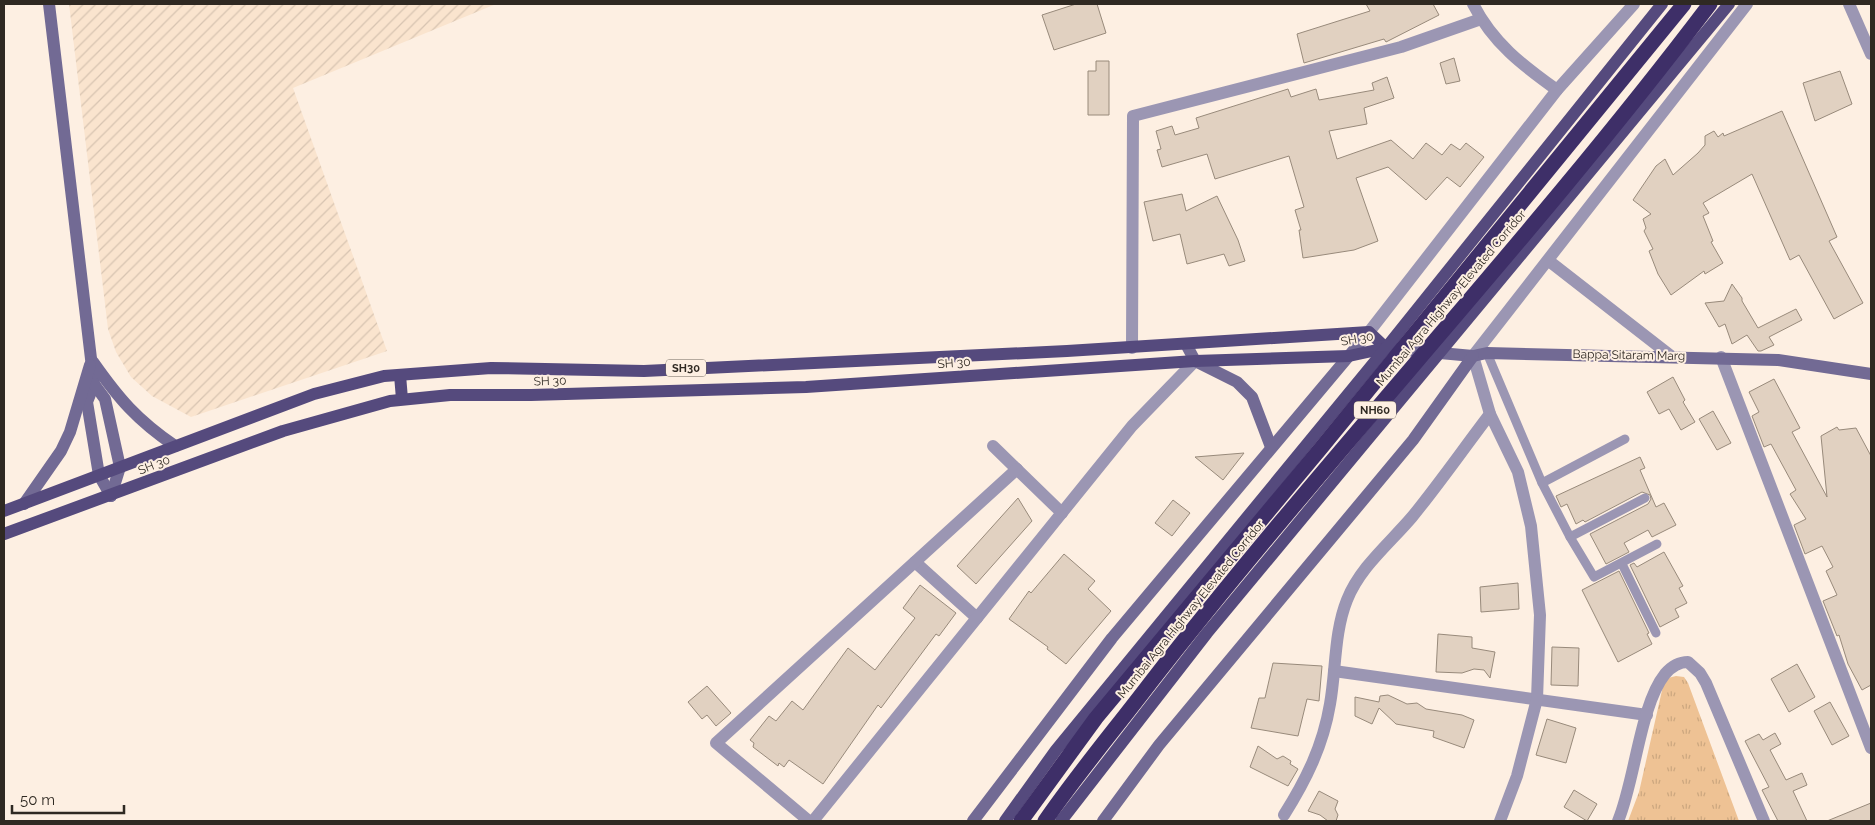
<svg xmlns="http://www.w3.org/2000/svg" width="1875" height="825" viewBox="0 0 1875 825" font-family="Raleway,sans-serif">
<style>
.industrial{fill:url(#industrial-furrows)}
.grass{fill:url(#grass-tufts)}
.building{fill:#e1d1c1;stroke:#988a7b}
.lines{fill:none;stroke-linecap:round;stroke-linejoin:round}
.lane{stroke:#9b96b3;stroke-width:9}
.street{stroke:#9b96b3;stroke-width:12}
.secondary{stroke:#726a94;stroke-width:12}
.primary{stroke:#554a7d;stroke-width:12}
.highway-bridge{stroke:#3e2f68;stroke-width:15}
.labels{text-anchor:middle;stroke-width:4;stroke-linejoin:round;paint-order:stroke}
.shield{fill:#fdefe2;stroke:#6d645c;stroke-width:1}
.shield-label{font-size:11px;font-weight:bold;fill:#2f2922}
.street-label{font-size:12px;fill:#2f2922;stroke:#fdefe2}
</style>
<defs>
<pattern id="industrial-furrows" width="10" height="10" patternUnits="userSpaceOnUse" patternTransform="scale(1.25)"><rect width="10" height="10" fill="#fae4ce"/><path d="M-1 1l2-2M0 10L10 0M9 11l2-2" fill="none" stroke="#d7c4b1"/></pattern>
<pattern id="grass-tufts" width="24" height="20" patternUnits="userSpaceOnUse" patternTransform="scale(1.25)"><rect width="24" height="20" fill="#eec294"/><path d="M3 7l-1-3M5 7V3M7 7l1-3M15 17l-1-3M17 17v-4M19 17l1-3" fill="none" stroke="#cca77f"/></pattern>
</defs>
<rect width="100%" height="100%" fill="#fdefe2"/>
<polygon class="industrial" points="69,4 496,4 293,88 387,351 191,417 152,396 131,377 116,352 108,329"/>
<polygon class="grass" points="1676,676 1684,677 1688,683 1739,821 1628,821 1639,792 1663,686 1668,678"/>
<g class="building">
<polygon points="1076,4 1097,4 1106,33 1054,50 1042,15"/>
<polygon points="1366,4 1433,4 1439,15 1386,42 1384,39 1304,63 1297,34 1370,11"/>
<polygon points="1454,58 1460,81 1446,84 1440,63"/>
<polygon points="1096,61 1109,61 1109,115 1088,115 1088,71 1096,71"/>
<polygon points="1840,71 1852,104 1815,121 1803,83"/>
<polygon points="1387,77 1394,98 1364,108 1367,124 1329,131 1337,159 1391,140 1413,159 1426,143 1442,155 1451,144 1460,150 1466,143 1484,157 1460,187 1447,177 1426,200 1388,167 1356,178 1378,241 1354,250 1303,258 1299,230 1301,230 1295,210 1304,207 1289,156 1215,179 1207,154 1162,167 1157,150 1161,149 1156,131 1172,126 1175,135 1199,128 1196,118 1288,89 1291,97 1316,89 1319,100 1374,90 1372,83"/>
<polygon points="1782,111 1837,237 1829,241 1863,303 1834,319 1799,255 1790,260 1752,174 1703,203 1709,213 1703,216 1713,241 1711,242 1723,263 1705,274 1704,271 1671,295 1658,274 1649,251 1653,249 1644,231 1646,228 1643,219 1651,214 1633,200 1656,166 1665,159 1673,175 1698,153 1705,145 1705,136 1714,131 1718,137 1723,133 1724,136"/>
<polygon points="1182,194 1186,211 1217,196 1238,240 1245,261 1229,266 1224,254 1187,264 1180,234 1153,241 1144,202"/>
<polygon points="1732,284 1742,298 1742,301 1758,328 1796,309 1802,320 1769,337 1774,345 1761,351 1758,351 1747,335 1732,344 1725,324 1719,327 1705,303 1724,301"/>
<polygon points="1673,377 1685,400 1683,402 1695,422 1681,430 1669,409 1659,414 1647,392"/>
<polygon points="1774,379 1800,428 1792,432 1827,497 1821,436 1837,427 1839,430 1856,428 1871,456 1871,685 1862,690 1848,664 1839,635 1837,636 1823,601 1837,595 1826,571 1833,567 1822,546 1805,554 1794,525 1806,519 1790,494 1796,490 1771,444 1764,447 1752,416 1759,412 1749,392"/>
<polygon points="1713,411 1731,443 1717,450 1699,419"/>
<polygon points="1244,453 1223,480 1195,457"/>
<polygon points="1640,457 1645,468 1640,470 1656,507 1664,503 1676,525 1652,537 1648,530 1624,543 1629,552 1606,564 1590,534 1648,504 1651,499 1650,495 1642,492 1585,522 1583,520 1576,524 1567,504 1561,507 1556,496"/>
<polygon points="1018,498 1032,521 976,584 957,566"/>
<polygon points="1173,500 1190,513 1172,536 1155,523"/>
<polygon points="1664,552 1683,586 1679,588 1687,603 1675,609 1679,617 1660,627 1630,565 1634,563 1637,567"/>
<polygon points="1064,554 1095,581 1088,589 1111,611 1066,664 1047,649 1048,647 1009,619 1029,591 1031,593"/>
<polygon points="1619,571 1649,633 1647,634 1652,644 1618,662 1582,590"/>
<polygon points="1518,583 1519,609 1481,612 1480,587"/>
<polygon points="920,585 956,613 939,636 936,634 881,708 878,705 823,784 789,760 784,767 779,763 778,766 753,747 754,743 750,740 769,716 776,721 792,701 803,710 848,648 875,670 915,618 903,608"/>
<polygon points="1438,634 1472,637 1472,648 1495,652 1490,678 1484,670 1474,669 1462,673 1436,672"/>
<polygon points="1552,647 1579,648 1578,686 1551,685"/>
<polygon points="1273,663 1322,666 1319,701 1307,699 1298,736 1251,728 1259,698 1265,698"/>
<polygon points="1797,664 1815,697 1789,712 1771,679"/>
<polygon points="707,686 731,713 716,726 707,715 702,719 688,702"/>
<polygon points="1388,695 1407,704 1417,703 1426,709 1462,715 1474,720 1464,748 1433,737 1434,731 1396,724 1379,708 1372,724 1355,716 1355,697 1379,702 1380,696"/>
<polygon points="1830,702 1849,736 1832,745 1814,711"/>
<polygon points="1547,719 1576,728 1566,763 1536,755"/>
<polygon points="1775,733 1781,744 1770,750 1786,780 1802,773 1807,785 1793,791 1807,821 1778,821 1762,790 1769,787 1745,741 1759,734 1763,740"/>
<polygon points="1258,746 1277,759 1283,756 1291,761 1290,764 1298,769 1288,786 1250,767"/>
<polygon points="1574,790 1597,804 1587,821 1564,807"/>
<polygon points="1319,791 1338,801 1335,809 1338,815 1336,821 1328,821 1320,815 1308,811"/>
<polygon points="1871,803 1871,821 1827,821"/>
</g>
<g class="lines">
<g class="lane">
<polyline points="1487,353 1542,483 1570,537 1645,498"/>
<polyline points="1542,483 1625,439"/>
<polyline points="1570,537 1594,577 1657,544"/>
<polyline points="1622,564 1656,633"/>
</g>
<g class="street">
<path d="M1473,4C1493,43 1522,65 1557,90"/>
<polyline points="1849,4 1871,54"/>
<polyline points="1549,261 1671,356"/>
<polyline points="1369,332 1557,90 1634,4"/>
<polyline points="1132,348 1133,116 1401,47 1481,19"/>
<polyline points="1721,357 1871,748"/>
<polyline points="993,446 1062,513"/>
<polyline points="915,562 977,618"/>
<polyline points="1334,671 1647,715"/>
<path d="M1284,815C1306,780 1323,746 1330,704C1336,671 1334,632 1347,600C1360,567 1390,543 1412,517C1439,484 1464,448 1490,414"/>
<polyline points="809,821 716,743 1017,469"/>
<polyline points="813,821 1132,426 1195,361"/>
<polyline points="1500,821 1517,776 1537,699 1540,615 1531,526 1518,472 1490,414 1473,356 1747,4"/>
<path d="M1618,821C1635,781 1640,705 1665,674C1671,667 1679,662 1688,662L1700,673L1706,683L1764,821"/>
</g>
<g class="secondary">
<polyline points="49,4 94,384 87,402 99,475 111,496"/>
<polyline points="1186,344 1195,361 1237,382 1252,397 1271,447"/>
<polyline points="1396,349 1473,356 1487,353 1778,360 1871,374"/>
<path d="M93,362C119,399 137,420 175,446"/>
<polyline points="94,384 105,399 120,467 111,496"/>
<polyline points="24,504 61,451 70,432 90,365"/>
<polyline points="973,821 1112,638 1369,332"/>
<polyline points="1103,821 1159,745 1413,440 1473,356"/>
</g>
<g class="primary">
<polyline points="400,375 402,399"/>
<polyline points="4,511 314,394 384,376 491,368 644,371 1067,351 1369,332 1386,348"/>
<polyline points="4,534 283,431 390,401 450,395 531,395 806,387 1195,361 1349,356 1386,348"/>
<polyline points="1005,821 1056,750 1386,348 1662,4"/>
<polyline points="1061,821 1207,633 1729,4"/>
</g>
<g class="highway-bridge">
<polyline points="1021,821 1096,718 1321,448 1684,4"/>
<path d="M1045,821C1078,773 1116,728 1151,682C1331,451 1533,238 1710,4"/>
</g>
</g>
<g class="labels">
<g class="shield">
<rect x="666" y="359.5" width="40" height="17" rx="4"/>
<rect x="1354" y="401.5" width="42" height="17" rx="4"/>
</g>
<g class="shield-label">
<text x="686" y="372">SH30</text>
<text x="1375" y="414">NH60</text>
</g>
<g class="street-label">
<text transform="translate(1451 298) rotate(-50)" y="4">Mumbai Agra Highway Elevated Corridor</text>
<text transform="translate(1357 339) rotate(-10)" y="4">SH 30</text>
<text transform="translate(1629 355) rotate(1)" y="4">Bappa Sitaram Marg</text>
<text transform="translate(954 363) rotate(-4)" y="4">SH 30</text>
<text transform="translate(550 381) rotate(-2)" y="4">SH 30</text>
<text transform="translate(154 465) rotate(-21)" y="4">SH 30</text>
<text transform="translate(1191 609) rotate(-51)" y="4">Mumbai Agra Highway Elevated Corridor</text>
</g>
</g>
<rect width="1875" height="825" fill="none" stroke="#2f2922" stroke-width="10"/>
<path d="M12 805v8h112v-8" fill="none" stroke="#2f2922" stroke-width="2.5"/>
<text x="20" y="805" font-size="15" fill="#2f2922" stroke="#fdefe2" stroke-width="4" paint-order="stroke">50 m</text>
</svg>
